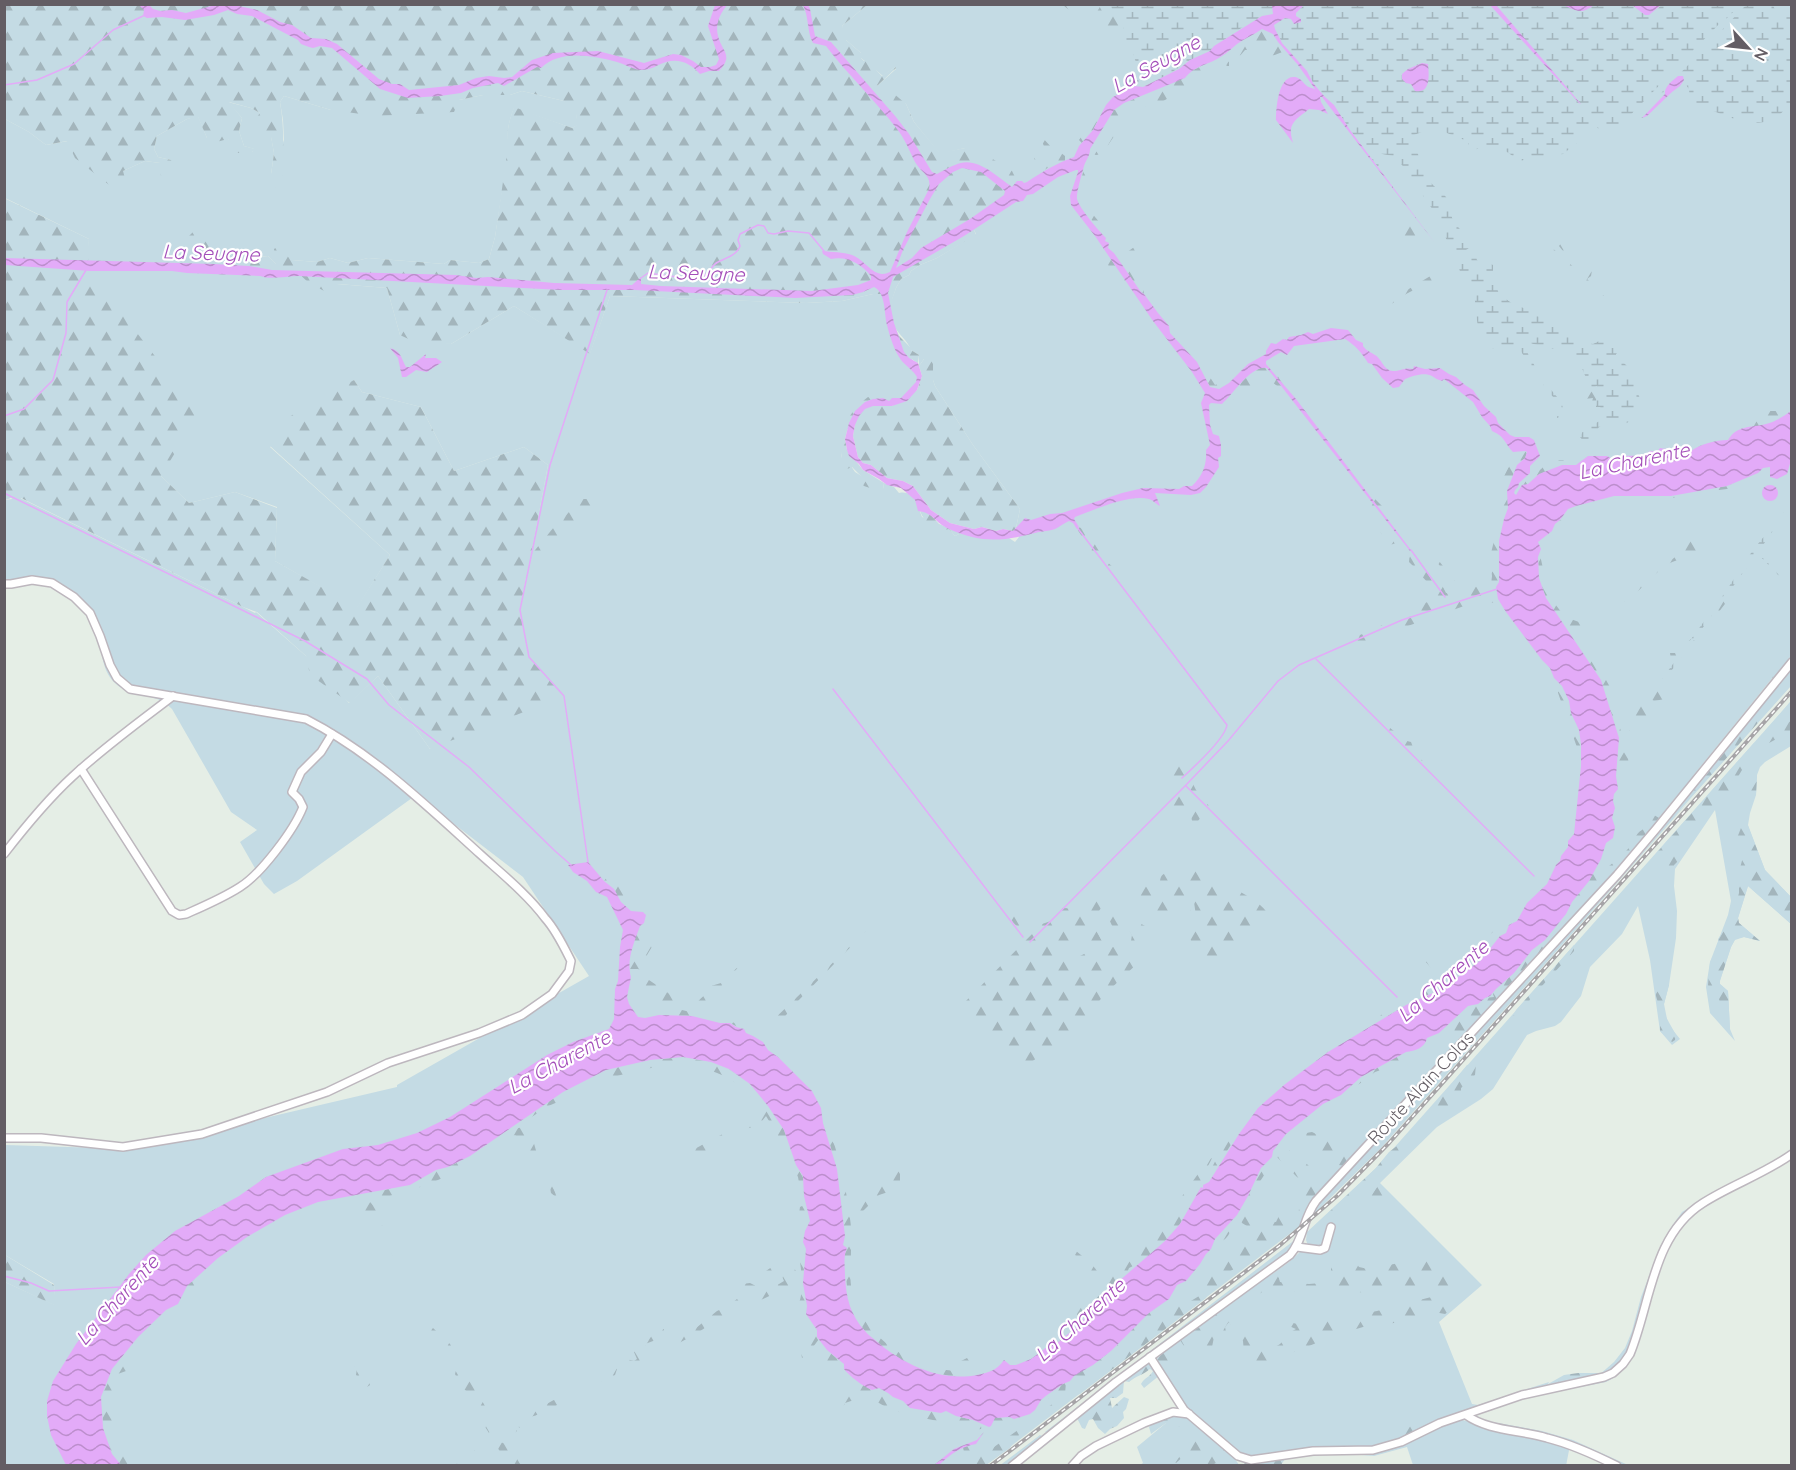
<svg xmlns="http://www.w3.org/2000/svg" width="1796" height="1470" viewBox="0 0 1796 1470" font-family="Quicksand,sans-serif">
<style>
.green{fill:#c4dbe4;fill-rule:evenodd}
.forest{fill:url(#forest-firs)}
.wetland{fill:url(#wetland-marsh)}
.water{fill:url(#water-waves);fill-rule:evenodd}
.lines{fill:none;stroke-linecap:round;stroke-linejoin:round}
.stream{stroke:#e3abf8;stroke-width:1.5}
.minor-casing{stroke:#bdb7be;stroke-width:10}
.minor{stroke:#fff;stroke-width:7}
.rail-casing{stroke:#a6a4a7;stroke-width:4}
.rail{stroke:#fff;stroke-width:1.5;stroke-dasharray:4.5;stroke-linecap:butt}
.labels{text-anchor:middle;stroke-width:4.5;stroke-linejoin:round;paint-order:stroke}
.street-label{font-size:18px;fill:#635d64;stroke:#fff}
.water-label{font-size:20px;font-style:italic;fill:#a44fba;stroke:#fff}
</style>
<defs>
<pattern id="forest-firs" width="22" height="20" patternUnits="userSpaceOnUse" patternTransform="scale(1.5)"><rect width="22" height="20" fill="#c4dbe4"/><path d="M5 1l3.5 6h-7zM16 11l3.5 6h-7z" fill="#a3b5bc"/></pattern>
<pattern id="wetland-marsh" width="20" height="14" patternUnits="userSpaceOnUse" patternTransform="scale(1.5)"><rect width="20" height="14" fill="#c4dbe4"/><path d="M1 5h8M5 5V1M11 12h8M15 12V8" fill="none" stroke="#a3b5bc"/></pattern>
<pattern id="water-waves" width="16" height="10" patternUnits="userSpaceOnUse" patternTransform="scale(1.5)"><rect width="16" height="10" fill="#e3abf8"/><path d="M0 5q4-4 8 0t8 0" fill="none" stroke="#bc8ecc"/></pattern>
</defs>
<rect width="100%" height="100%" fill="#e5eee6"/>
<g class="green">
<path d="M867,5H1791V655L1628,856L1312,1200L1305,1212L1300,1226L986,1465H5V1282L55,1305L54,1284L5,1255V1145L133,1149L397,1087V1085L589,976L523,877L441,814L412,798L297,881L274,894L264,884L240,842L257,830L231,812L172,709C156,691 130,699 114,682C102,670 103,654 98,639C90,611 68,584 37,583C27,582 15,585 5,586V500L20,498L243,607L255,613L256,612L306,656L349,703L378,676L430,749L529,657L520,610L548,465L524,447L454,471L421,407L362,392L354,380L270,447L390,555L357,608L275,561L277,507L235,492L189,503L161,476L88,280L85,270L89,239L5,198V119L29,132L46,145L68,141L123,171L145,161L160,163L171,160L158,157L154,149L157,136L187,119L198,116L207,138L228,139L252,152L254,149L244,146L239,131L242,118L228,102L251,108L260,113L271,136L274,153L271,175L284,140L283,120L280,102L284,96L331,110L459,100L483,95H510L522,91L564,101L576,113L578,125L572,128L514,108C509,121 506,132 509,147L495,237L489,259L479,263L450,260L444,264L368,258L348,263L330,258L317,262L292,260L277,265L268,256L247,258L296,271L337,284L387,288L400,335L451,344L514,306L590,353L610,296L806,303L842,301L873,294H883L889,310V300L892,299L896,288L901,279L909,275L911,271L920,265L937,258L976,234L974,230L965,148L940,154L914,122L906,104L877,89V86L896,69L895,67L883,76L861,58V53L846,40L842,26ZM894,326C899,335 908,341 911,350L919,355V366L924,359H933V380L935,386L973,445L1020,509L1016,528L1019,537L1015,542L1003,534L982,537L961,533L955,536L949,529L922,517C917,505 915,490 899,493L894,487L884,483L883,489L855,472L851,466L843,461L841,455L844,431L908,396L918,381L916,367Z"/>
<polygon points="1791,701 1791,746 1765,762 1760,767 1757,775 1756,795 1750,813 1748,825 1765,870 1791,897 1791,924 1748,886 1738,918 1739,923 1760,941 1744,937 1735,940 1731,947 1720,980 1720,984 1728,991 1730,1029 1735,1041 1710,1013 1706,987 1710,962 1728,915 1731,901 1715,810 1675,869 1674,886 1677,911 1676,938 1669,985 1664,1004 1668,1024 1680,1039 1672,1045 1660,1031 1650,960 1638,906 1622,934 1590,967 1581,996 1561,1022 1555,1026 1536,1031 1527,1035 1493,1089 1481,1099 1437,1127 1380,1183 1482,1285 1439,1322 1472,1404 1478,1405 1549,1382 1548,1384 1563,1383 1424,1428 1384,1444 1367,1448 1320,1448 1280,1452 1261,1457 1243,1456 1236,1451 1190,1412 1173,1389 1155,1361 1161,1354 1289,1262 1300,1252 1310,1251 1306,1240 1307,1232 1377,1167"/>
<polygon points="1764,703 1674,817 1690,800 1579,926 1381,1148 1309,1219 1316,1205 1602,898 1650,844"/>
<path d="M1705,1198C1690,1210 1678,1220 1668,1236L1628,1351C1621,1363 1613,1372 1599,1375L1614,1362L1625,1348L1632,1331L1641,1297L1655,1261L1670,1229L1682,1212Z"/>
<polygon points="1296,1239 1291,1250 1277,1263 1051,1430 1047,1433 1045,1432"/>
<path d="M1648,1302L1650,1303C1641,1332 1636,1369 1606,1382L1524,1398L1476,1415L1479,1412L1508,1401L1607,1378L1626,1364Z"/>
<polygon points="1165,1417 1189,1417 1234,1458 1239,1465 1140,1465 1143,1463 1137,1447 1166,1423"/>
<polygon points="1476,1419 1542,1431 1573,1440 1628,1465 1623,1465 1595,1452"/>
<polygon points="1462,1420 1570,1445 1566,1466 1413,1465 1407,1447 1374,1456 1349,1454 1374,1452 1435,1428"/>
<polygon points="1040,1435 1042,1436 1041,1438 1008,1465 999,1466"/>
</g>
<g class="forest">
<path d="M4,5H867L842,26L847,35L846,40L861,53V58L864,61L868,60L877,62L876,70L882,76L895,67L896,68L877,86V89L886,87L906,104L914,122L940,153L965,148L983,153L1012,171L1017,181L1018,190L974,230L976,235L937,258L920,265L911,271L909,275L901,279L896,288L892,300H889L883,294H873L842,301L806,303L610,296L590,354L514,306L451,344L417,343L400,335L387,288L338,284L328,293L309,283L296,271L256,270L249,266L247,258L251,253L259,257L268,256L276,264L274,249L277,247L292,260L317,262L330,258L348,263L368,258L444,264L450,260L479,263L489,259L495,237L508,147C506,132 509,121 514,107L572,128L577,125L576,114L567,111L564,101L522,91L510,95H483L459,100L454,112L376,116L331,110L284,96L280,102C285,130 283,158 282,187L276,188L271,175L274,153L271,137L259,134L254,121L260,113L251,108L229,102L242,118L239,131L244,146L255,149L252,152L237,153L228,139L212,143L207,138L198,117L187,119L157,136L154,149L158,157L171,160L175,171L161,177L160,163L145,161L123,171L127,186L122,192L113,188L75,158L67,141L46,145L29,132L5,119Z"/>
<polygon points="1063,5 1063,4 1093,5 1086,17 1083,18 1076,10 1069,10"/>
<path d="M1101,5H1110L1113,13C1121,18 1125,24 1126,34C1119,34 1116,31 1109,31L1112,38V42L1108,44L1105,40L1107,28L1104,21L1094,20V17Z"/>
<polygon points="1262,29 1273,33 1285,51 1272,56 1263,53 1263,48 1261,47 1255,49 1245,50 1238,58 1229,58 1229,66 1227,66 1221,60 1216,61 1239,43"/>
<path d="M1211,62L1213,64L1212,71L1207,76L1158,104L1135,108L1136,115L1123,123L1102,154L1096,155L1090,153V149L1114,110L1124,103L1185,78C1194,67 1200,68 1211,62Z"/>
<polygon points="1095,108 1101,108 1103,110 1093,130 1082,143 1079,140 1090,125 1090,116"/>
<polygon points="1040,135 1053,149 1056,149 1065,156 1065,161 1058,165 1049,167 1035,176 1032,176 1031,173 1040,162 1034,159 1038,151 1040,150 1043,159 1046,161 1048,158"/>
<path d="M1088,158L1094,168L1092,175C1084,180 1085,191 1077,197L1085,164Z"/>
<polygon points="4,198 89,239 88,263 85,270 88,273 88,280 95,281 106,293 199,413 161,476 189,503 235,492 277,508 275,561 357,607 390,555 270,446 287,418 354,380 362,392 421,407 454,471 524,447 548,465 531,555 554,527 582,499 587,499 593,502 594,508 526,578 520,610 529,657 564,696 430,749 378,676 350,703 310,675 306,656 257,612 243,607 21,498 18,503 11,498 5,500"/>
<polygon points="1088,210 1090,211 1105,229 1104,233 1102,233 1085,212"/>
<path d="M1412,215L1419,222L1425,223L1428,231L1420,242V253L1413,256C1391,249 1401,227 1412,215Z"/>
<polygon points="194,231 209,237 210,247 204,251 188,246 186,239"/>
<polygon points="1727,232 1738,239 1774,273 1791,286 1791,291 1747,252 1737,246"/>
<path d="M1565,238C1573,240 1573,247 1574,253L1572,255L1566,251H1563L1559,246Z"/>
<path d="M1108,241H1110L1116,249L1115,252L1123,255L1137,245L1141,250L1137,252L1135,256L1128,262C1132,273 1144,282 1144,294C1128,283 1123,260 1108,248Z"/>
<path d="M1552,248C1563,256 1572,266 1583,276L1584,269L1580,263L1583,259H1585V266L1588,268L1590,262L1592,263L1590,267L1592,270L1591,276L1587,279L1608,300C1597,296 1591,286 1583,278C1572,269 1559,260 1552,248Z"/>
<polygon points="1105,251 1138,298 1134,302 1130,300 1113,278 1104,254"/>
<polygon points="1452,265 1439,277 1406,294 1387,307 1379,307 1432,275 1439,273"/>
<polygon points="1169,326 1174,328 1176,336 1180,335 1186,340 1215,385 1231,379 1229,383 1219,389 1210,387 1197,362 1170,333"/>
<path d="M1703,331L1718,342L1761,385L1769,389L1782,407C1771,399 1751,375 1740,372L1739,368L1702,332Z"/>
<path d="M899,336L911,348V350L919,355L918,363C905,356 903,349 899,336Z"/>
<polygon points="930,357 933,359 933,380 935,386 973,445 1020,509 1016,528 1013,531 1003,529 996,531 982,527 974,529 950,523 931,510 913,486 903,481 887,478 871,465 863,463 858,457 853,436 855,425 859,416 865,409 873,406 892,406 917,390 922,376 919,366 924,359"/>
<path d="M1674,365L1678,366L1709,396C1714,399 1715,403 1720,405L1719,409L1717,408L1716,405L1709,402L1708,398L1676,370Z"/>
<path d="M1263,367L1273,371L1283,369L1291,382L1288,390L1285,392L1272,382V376H1270C1265,381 1259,380 1254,384C1251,391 1247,398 1240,402L1234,400L1232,394C1240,384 1250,371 1263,367Z"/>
<polygon points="1585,386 1589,387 1588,391 1597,386 1597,407 1600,407 1603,412 1602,414 1594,413 1587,408 1591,406 1593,398 1584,399 1578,396 1578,390"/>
<path d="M868,397L873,399L865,402L849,423L845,439L847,450L863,470L884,483L883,489L879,491L864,486L861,483L863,478L852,467L847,469L842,467C843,462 841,457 841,452C841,428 849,411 868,397Z"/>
<path d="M1791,409V411C1784,415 1777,420 1769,423C1758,427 1745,427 1734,432V424L1728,419L1729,415L1737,421L1749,419L1754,421L1760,418L1766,411H1787Z"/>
<path d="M1525,451L1527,453L1525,458L1517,465L1507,491L1508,508L1504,519L1499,541V582L1496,587L1498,602L1488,603L1485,600H1481L1388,633L1363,647L1357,642L1360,635L1389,622L1400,615L1424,603L1436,600C1437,585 1429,586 1422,576C1418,571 1414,567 1409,562L1410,551L1412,549H1416L1420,553L1441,583L1446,593H1454L1457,590L1437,562L1439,561L1461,589C1472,586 1480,587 1491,585L1492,576L1490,557L1502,509C1491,488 1510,471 1515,452Z"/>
<path d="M1582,458H1583L1576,465C1548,465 1535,476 1516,495L1514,493C1516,486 1522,478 1529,474C1536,470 1541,472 1545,464L1554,465L1559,460H1576Z"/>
<polygon points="1758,473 1757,477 1751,477 1746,480 1744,483 1727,489 1694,493 1664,500 1657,497 1727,486"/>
<polygon points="1375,499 1383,507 1381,511 1377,511 1374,517 1368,515 1365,509 1367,502"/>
<path d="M920,511L928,512L939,524L961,533L955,536L949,529C935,532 925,524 920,511Z"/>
<polygon points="1560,520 1566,524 1570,530 1570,534 1565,537 1552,531 1555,524"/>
<polygon points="1382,526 1388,529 1395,527 1399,528 1399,542 1390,545 1381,533 1380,528"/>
<path d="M1079,527C1093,532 1098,560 1118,570L1123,584L1120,586L1109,583L1107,569L1098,560L1077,529Z"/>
<path d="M1702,537L1705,543C1695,563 1686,555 1670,563C1653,573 1642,590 1627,600C1624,602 1620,603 1618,604C1607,609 1599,617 1594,627L1577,632L1584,647L1595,655L1597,664L1615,696L1617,704L1615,715L1624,739L1622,749L1628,759L1630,769L1626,775L1616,776L1619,738L1601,680L1546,598L1539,578L1538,557L1540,555L1544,573V584L1552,600L1565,617L1579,622L1582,615L1596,613L1622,588L1641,579L1674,558L1691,538L1699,539Z"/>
<path d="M1739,578H1742C1742,584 1737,588 1732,591L1731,596L1718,613V607Z"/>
<polygon points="1691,639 1694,640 1698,646 1700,653 1683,657 1675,644 1677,641 1685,644"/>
<polygon points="1791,644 1791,656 1773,678 1770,676 1770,669"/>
<polygon points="1670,653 1675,653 1682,670 1669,674 1665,667 1671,660"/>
<path d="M1542,660C1550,667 1550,672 1556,679C1561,686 1566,692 1569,700C1570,704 1570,709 1572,714C1578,732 1582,735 1580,756L1556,687L1547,675Z"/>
<polygon points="1791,661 1791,686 1673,818 1674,815 1733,742 1768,696 1778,676"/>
<path d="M1664,676H1667L1668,679C1665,685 1667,692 1665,699L1654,701L1649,698L1647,692L1650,683L1662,679Z"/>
<polygon points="1791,701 1791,736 1787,733 1769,743 1765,731"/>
<polygon points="1641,702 1648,702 1651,704 1654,711 1634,740 1630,742 1628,737 1633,718"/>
<path d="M1390,728L1407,741L1411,742L1414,750L1433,774C1421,767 1408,758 1399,747C1395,743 1393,737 1389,732Z"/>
<polygon points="1754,743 1757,745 1727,795 1699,826 1689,830 1689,841 1679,860 1674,865 1671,889 1667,876 1653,865 1653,857"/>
<path d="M1174,761L1180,764L1188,761L1194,763C1194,771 1183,784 1175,785C1171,785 1169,783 1166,781L1163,770L1166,762Z"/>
<path d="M1692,775L1694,776C1694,783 1684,794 1677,797L1676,791L1678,786L1683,785V778Z"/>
<path d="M1757,775L1756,795L1746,800L1743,799C1744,787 1744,780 1757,775Z"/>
<polygon points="1188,781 1192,782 1196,790 1209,806 1200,803 1205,812 1198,821 1193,824 1190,813 1182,810 1173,812 1169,807 1168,799"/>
<path d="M1654,815L1659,818C1627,858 1593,896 1559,934C1540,956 1521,981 1498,998L1499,1002L1467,1035L1461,1039L1453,1029L1434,1041L1426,1042L1427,1038L1439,1033L1468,1006L1478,1004L1485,998L1494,997L1493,994L1496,989L1514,973L1532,950L1545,940L1566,914L1572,902L1589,881L1601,859L1607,843L1610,841L1612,844L1608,845L1600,869L1602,871C1612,864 1624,855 1631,845C1638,835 1634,834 1647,827L1650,816Z"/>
<polygon points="1477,817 1480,817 1515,854 1540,876 1535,883 1528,872 1476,820"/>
<polygon points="1748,826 1765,870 1791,897 1791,924 1748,886 1738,918 1739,923 1760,941 1744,937 1735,939 1731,947 1720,981 1720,984 1728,991 1730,1029 1722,1013 1718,994 1711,993 1708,985 1710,962 1719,945 1718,939 1732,918 1739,893 1739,883 1743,875 1740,868 1743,857 1739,850 1742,844 1737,838 1741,828"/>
<path d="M1195,866L1200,870V873H1204L1206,876L1205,881L1198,888L1202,894C1208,891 1208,885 1214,881L1230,891L1235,889C1244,894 1287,916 1259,926C1249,943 1233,956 1217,966H1215C1208,960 1191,944 1188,935C1186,931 1188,925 1190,921L1193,924L1197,923L1194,902L1190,909L1191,914L1187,916L1183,912H1175L1173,915C1158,917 1137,901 1135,887C1142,885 1146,885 1151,890L1153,889L1155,884H1160C1160,877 1161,875 1167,872L1174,877C1175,867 1187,867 1195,866Z"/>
<path d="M608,876L613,877C620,886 627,895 625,906L621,902L614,889L604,881Z"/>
<path d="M1088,896H1099L1102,897L1104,904C1091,921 1093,923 1102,941L1097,947C1090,945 1089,941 1088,934L1082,933L1075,948H1071L1063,955L1074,959L1094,949L1123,946L1133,951L1141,960L1104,995L1084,1020L1068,1036L1027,1065L1000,1041L962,1005L1042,924L1051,921L1063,908L1085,909V903Z"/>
<path d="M1006,905L1015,912L1022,929C1013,926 1009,915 1004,907Z"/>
<polygon points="1111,909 1121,909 1124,912 1123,920 1128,923 1136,921 1145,926 1152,942 1150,943 1143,938 1135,942 1135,950 1132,949 1131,941 1132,935 1129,930 1123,934 1117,945 1112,945 1108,942 1111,934 1115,932 1108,917"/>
<path d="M644,923L645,933L653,945L641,965L643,971L638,969H630C628,958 635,930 644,923Z"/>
<polygon points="872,925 796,1003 777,1026 771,1027 770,1023"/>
<polygon points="1495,930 1457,964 1444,972 1447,964 1467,951 1488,934"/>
<polygon points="1399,932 1439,968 1438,972 1433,970"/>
<path d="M1490,943L1494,944C1462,983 1417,998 1375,1024L1374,1022L1381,1015L1408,1000L1418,997L1422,993L1449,978L1455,970L1466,964Z"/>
<polygon points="1574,945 1574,951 1530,999 1519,1029 1513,1017 1516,1010"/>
<path d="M740,965C728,980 715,993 700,1006H695C699,998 707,995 711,986L721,983Z"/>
<path d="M629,972L643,976L683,1003L677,1006L682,1010L732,1022L740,1025V1028L730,1023L662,1015V1005C647,1000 638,987 629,975Z"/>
<polygon points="1653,975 1657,976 1659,986 1662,988 1668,977 1669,985 1664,1004 1659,1006 1656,996"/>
<polygon points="1666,1017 1676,1035 1675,1040 1672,1042 1660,1031 1660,1019"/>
<polygon points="747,1028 763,1037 810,1084 811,1088 778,1057 768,1050 763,1042 753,1036 746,1033 744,1029"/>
<path d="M1327,1050L1328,1052C1304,1070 1278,1086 1258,1108C1239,1129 1223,1157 1209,1182L1206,1185H1203L1222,1148L1239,1129L1254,1104L1282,1078L1308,1063L1321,1051Z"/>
<path d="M1412,1051L1410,1057L1406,1056L1395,1065L1375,1072L1350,1091H1346C1359,1079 1395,1053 1412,1051Z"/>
<path d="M683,1057L711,1062L729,1069L750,1084L768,1106L784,1130L796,1165L803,1176L804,1196L801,1194L798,1177L780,1139L766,1116L758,1126L745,1129L698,1155H691V1151C712,1139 743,1126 760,1108C724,1055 663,1060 608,1079L604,1075L606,1070L650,1060Z"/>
<polygon points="1476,1064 1475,1075 1461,1088 1461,1103 1435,1116 1434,1105 1467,1065"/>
<path d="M1341,1095V1098L1337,1099L1336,1101L1329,1104L1326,1109L1316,1116L1285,1147L1308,1165L1323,1185C1323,1195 1313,1201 1304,1205L1301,1214L1298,1215L1300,1203L1298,1198L1303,1190L1306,1187L1304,1181L1297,1177L1277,1157H1272C1278,1132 1320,1105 1341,1095Z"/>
<polygon points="557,1096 560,1101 546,1107 519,1126 515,1125"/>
<path d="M823,1120L827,1121C840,1160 849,1197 852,1238L848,1243L847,1247L850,1246L851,1250C851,1263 849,1278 852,1291C863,1337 910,1367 955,1371L957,1363L967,1358L973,1367L971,1372L972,1376L952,1377L914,1366L892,1354L866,1333L849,1307L843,1245L845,1236L840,1187L837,1169Z"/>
<polygon points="513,1127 515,1129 522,1127 533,1140 537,1154 545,1164 557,1198 551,1193 550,1187 523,1152 519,1139 515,1135 510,1139 504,1136 493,1149 473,1164 427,1185 376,1200 365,1197 364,1194 410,1185 436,1170 448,1167 470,1157"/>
<path d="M1312,1132C1319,1135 1347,1152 1352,1158L1344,1166C1326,1164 1321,1150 1307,1141L1306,1133Z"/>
<polygon points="1410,1136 1412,1139 1376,1177 1372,1184 1356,1193 1341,1208 1337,1218 1334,1218 1325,1248 1309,1246 1322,1231 1328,1213 1375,1169 1389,1152"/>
<path d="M897,1157H904L909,1160L908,1165L900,1172V1182H893L888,1192L879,1195L859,1215L855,1213L852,1208C856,1196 870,1194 874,1181H881C890,1174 896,1169 897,1157Z"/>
<path d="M1212,1158C1208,1167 1198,1182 1199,1190L1180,1224L1165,1241L1152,1249L1150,1254L1141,1262L1129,1268L1126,1275L1113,1286H1102C1098,1276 1080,1260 1071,1251L1075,1250C1084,1258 1097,1266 1100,1278L1105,1277L1122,1263L1123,1254L1135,1253L1150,1241L1208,1160Z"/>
<path d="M1270,1158C1269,1171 1261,1179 1255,1189C1251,1195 1250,1201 1246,1207L1264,1221L1276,1222L1280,1214L1289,1212L1295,1216V1222L1267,1238L1269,1244L1262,1252L1229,1272L1224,1282L1219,1286L1197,1290L1192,1282L1193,1276L1202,1277L1221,1263L1255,1231L1242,1223L1237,1215L1248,1196L1261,1168Z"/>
<polygon points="1378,1186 1389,1194 1388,1196 1374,1203 1368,1200"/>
<polygon points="365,1201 369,1201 377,1209 378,1217 397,1256 395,1260 374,1218 369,1220 365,1211"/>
<polygon points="1075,1204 1086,1209 1099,1226 1093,1225"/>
<polygon points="802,1206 806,1206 810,1221 805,1231 800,1221 802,1218 799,1214 800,1207"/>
<path d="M1232,1220C1233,1231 1226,1244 1213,1243L1215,1239Z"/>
<path d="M803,1242C808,1254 803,1268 803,1280C803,1292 807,1302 806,1314L800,1310L797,1306C806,1295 800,1258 797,1243Z"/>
<polygon points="5,1255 54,1285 56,1306 5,1282"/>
<path d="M1344,1256L1352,1257L1359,1267L1368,1269L1425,1258C1438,1263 1457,1276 1450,1291L1439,1286L1412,1289L1333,1294L1322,1287L1290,1292L1265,1290L1243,1305L1235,1303L1237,1299L1270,1275H1278L1280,1282L1309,1284L1321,1283L1324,1276L1331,1271V1263Z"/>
<path d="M782,1261L791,1265L797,1272V1277L786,1288L711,1324L694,1335L630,1369L619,1366L627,1359L634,1361L637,1359L634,1352C637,1342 642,1340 651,1337V1333L664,1329L663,1334L653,1341L645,1344L648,1349L661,1345L664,1338L667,1339L668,1343L673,1342L674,1337L696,1328L717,1311L728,1306L737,1299L741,1304L749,1300L746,1297L748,1295L742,1284L750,1283L756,1286L758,1295L772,1284H779L784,1281L782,1276L759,1286L757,1284C759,1272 773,1267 782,1261Z"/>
<path d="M196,1278C198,1287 194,1301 186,1307C183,1310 176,1312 172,1315L166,1310L178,1304L187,1286Z"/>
<polygon points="1104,1290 1105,1293 1080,1324 1077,1314 1082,1306 1094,1301"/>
<path d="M1204,1293L1207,1295L1206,1298L1080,1394L1075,1395L1068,1402L1046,1419L1041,1417L1048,1407L1054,1403V1400L1049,1399L1047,1395L1066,1382L1065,1394L1069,1393L1074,1388L1072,1381L1074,1376L1104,1357L1107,1361L1112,1359L1118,1352L1115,1348C1127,1335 1146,1311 1162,1304C1169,1301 1176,1304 1181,1307Z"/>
<path d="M1439,1295L1450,1305L1452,1309L1445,1314L1434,1312L1420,1314L1409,1321L1363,1327L1336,1335L1252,1369L1244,1353L1243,1341L1229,1322L1225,1327L1228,1342L1219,1340L1214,1337L1212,1347L1207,1349L1203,1340L1193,1346H1184L1180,1340L1228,1305H1232L1239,1312L1235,1317L1242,1326H1245L1253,1331L1259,1333L1255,1341L1260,1348C1271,1349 1283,1347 1285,1335L1296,1329L1289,1326L1288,1322L1303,1325L1377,1311Z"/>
<polygon points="159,1316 167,1316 167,1319 135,1352 126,1371 115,1375 112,1369 138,1337"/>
<polygon points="814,1326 819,1339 810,1351 802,1358 801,1352 810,1343 810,1339 815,1337 812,1330"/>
<polygon points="433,1328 450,1344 490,1415 494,1424 489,1433 468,1400 469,1393 461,1387 455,1374 457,1367 454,1365 448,1366 431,1336 431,1329"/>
<polygon points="827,1350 844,1365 844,1369 834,1372 828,1367 824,1355"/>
<polygon points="1165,1351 1172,1355 1178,1364 1176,1371 1168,1377 1163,1374 1155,1361"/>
<polygon points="354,1361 358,1364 359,1368 364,1371 370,1385 367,1387 356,1375 357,1368 351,1364"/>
<path d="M1148,1362L1152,1363L1160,1375L1144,1388L1141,1384C1144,1378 1150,1377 1153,1371L1150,1369C1143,1375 1136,1376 1129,1382L1124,1381L1123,1393L1116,1398H1110L1112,1408L1124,1397L1129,1399L1126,1409L1123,1412L1124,1418L1117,1426L1110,1429L1105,1434L1098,1428L1093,1419L1089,1420L1085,1429L1082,1428L1077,1418L1081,1411Z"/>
<path d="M611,1365L617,1369L615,1375C609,1380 605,1379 600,1382C596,1385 596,1387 590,1388L586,1384L588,1380L603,1373Z"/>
<polygon points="1578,1373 1600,1373 1599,1375 1578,1382 1548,1384 1564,1375"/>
<path d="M845,1376L853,1378L872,1390L879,1388L905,1404L945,1411L956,1416L973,1420L982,1425L981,1429C972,1431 962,1426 953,1424C924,1417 898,1417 873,1399L867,1401C864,1399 862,1396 859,1394C852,1387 845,1386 840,1377Z"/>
<path d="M111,1377H116V1381L113,1407L117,1438L116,1451L131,1458L136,1465H121C105,1446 98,1420 106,1396L103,1393Z"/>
<polygon points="848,1393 853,1394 854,1400 845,1403 842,1410 837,1411 831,1407 828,1400 843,1398"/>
<path d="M565,1395L561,1403L562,1407L557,1405C555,1407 534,1417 530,1417L529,1421L520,1428L517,1426V1431L507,1438L501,1436L498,1432L505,1425L514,1422L561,1396Z"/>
<path d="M1174,1414L1186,1416L1188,1422L1187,1428L1194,1429L1202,1441L1214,1440L1234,1458L1239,1465H1216V1463C1205,1470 1196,1460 1186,1454L1176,1463H1175L1189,1443L1188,1434L1180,1427L1166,1423L1151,1434L1149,1427L1152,1423Z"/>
<polygon points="1009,1417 1014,1419 1013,1422 1005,1424 1005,1429 991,1428 994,1418"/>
<path d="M1436,1420L1424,1428L1384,1444L1381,1438C1394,1437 1402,1435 1411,1425H1420Z"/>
<path d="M1018,1430L1020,1433L1017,1439L1014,1441L1010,1448L986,1465H974V1461C967,1457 964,1455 963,1447L976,1444L981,1454H986L987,1453L982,1447L984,1445L992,1450L994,1447Z"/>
<polygon points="486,1438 489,1445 487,1447 460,1465 455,1465 478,1448 475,1446"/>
<path d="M498,1442C510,1442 515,1457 521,1465H508L496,1445Z"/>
<polygon points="1295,1455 1296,1457 1285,1459 1281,1465 1243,1465 1245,1463"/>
</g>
<g class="wetland">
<path d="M1110,5H1277L1272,6L1273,14C1256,15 1224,40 1210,51C1204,55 1196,57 1189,61C1175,70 1161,80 1145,86C1141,87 1136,86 1132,87L1129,84V80L1124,73L1128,67L1137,68C1137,63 1134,58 1133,52L1129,50L1123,34H1125C1125,27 1120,24 1120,17L1116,16Z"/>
<path d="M1304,5H1490L1579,103L1496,5H1632L1640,13L1656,11L1661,5H1700L1719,24L1610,136L1602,129H1599L1594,125L1591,126L1578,142L1563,154L1518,161C1507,149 1490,141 1475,150H1471L1467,141L1447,133L1442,127L1437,126L1409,137L1408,139L1410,142V151L1418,154C1420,164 1425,177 1432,184C1438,190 1445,193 1448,201C1451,207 1450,214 1453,220C1458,230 1469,234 1471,247L1454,257L1435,213L1402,165L1393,156L1377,153L1375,156L1384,175L1350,130L1334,105L1324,96L1313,83L1307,71L1282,43L1274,25L1285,18L1291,19L1296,16V13Z"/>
<polygon points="1703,5 1740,5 1726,19 1721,21"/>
<path d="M1746,5H1773L1775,10L1791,15V102C1770,132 1746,124 1716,112C1707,108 1698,107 1690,102L1689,89L1686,85C1670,89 1658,105 1647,116L1642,118L1639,116Z"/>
<path d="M1474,253L1477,260L1480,263L1487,262L1493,265V281L1500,295L1513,304L1529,310L1550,324L1564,329L1580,341L1593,344L1599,341L1614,339L1621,343V349L1616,354V358L1624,363L1631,370C1631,383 1638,391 1642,404C1632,425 1624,427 1602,425L1598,428L1599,438L1595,442L1585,443L1580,437C1586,424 1590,428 1599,421L1600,415L1603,412L1600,407H1596L1597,386L1593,388L1591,392L1588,391L1589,387L1585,386L1586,378L1578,358L1566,350L1549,348L1526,342L1522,344L1532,360L1538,374L1562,403L1563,410L1557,420V402L1542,383L1520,350C1513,349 1507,351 1501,350C1469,347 1481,306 1471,286L1466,285V280L1461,274L1457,263Z"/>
<polygon points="1791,505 1761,548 1767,560 1781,578 1760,556 1756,555 1669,674 1662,679 1724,594 1753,550 1788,507"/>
</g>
<g class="water">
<path d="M219,4L234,5L257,10L280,22L292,25L311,38L326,39L337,44L379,79L392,84H400L409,90L459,85L476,78L489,76L504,78L512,77L532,60L553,53L598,51L644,63L673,54L681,55L693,61L701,67H710L716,65L719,59L708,26L715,5H727C720,14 715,24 718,36C722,52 734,55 719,71H709L700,74C691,64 680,58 666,62C656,65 653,70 640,70C632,69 625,64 617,62C593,56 561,49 541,68L537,67L504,86L498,83L473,88L461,93L440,96L408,98L380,89L332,48L320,46L313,48L309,47L301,44L298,40L252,16L237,14L228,10L214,15L185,20L162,17L147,18L143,16L144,10L139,5H149L153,9L160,11L172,10L186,13Z"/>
<path d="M1277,4L1304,5L1296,13V16L1301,19V22L1294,24L1291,19L1285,18L1274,25L1275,29L1282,43L1307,71L1313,83L1324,96L1334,105L1350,130L1435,243L1322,97H1320L1321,102L1328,114L1319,110L1309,109C1302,115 1289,122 1291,133C1291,136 1292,139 1293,143L1276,120C1276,109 1278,75 1295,77C1301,78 1303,83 1307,86C1308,87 1315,89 1315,89L1298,65L1278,42L1273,34L1262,29C1254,35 1245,38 1237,44C1232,48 1227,53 1222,56C1209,65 1195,65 1185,78L1124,103L1114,110L1090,149C1090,156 1086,160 1084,166C1082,174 1076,193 1077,199C1079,208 1099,231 1106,238L1105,241L1109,243L1108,248L1114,253L1141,292L1144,294L1158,313L1169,326L1170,333L1197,362L1210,387L1219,389L1229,383L1248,364L1266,354V351L1271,343L1276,344L1283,339L1287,340L1289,337L1301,335L1308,332L1313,334L1331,328L1348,330L1356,340L1363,343V346C1368,352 1369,351 1375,355C1382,359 1384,371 1393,371C1401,371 1405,367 1413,369L1414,366L1425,369L1440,368L1449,374L1456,377L1465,385L1473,390L1484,406L1496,417L1498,423L1510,435L1515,437H1529L1534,440L1540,456L1530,466V473L1519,483L1518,487L1515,490L1514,493L1516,495L1522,485L1528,484L1539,474L1562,465H1576L1588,456H1607L1614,460C1615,459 1624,456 1625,456C1635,455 1642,458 1650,451L1657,452L1660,448C1674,451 1679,446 1691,451C1701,444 1715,440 1728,440C1737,425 1750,428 1766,424C1775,422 1784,416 1791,411V460L1787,474L1777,479L1770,477V467L1763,468L1758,473L1727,486L1671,496H1614L1576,506L1568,509L1560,520L1555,524L1552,531L1538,542L1541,549L1538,557L1539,578L1546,598L1601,680L1619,738L1616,776L1618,789L1614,794L1613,801L1615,808L1612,818L1615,827L1613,838L1606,843L1601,859L1589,881L1572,902L1566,914L1545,940L1532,950L1514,973L1496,989L1490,996L1485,998L1478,1004L1468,1006L1439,1033L1427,1038C1425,1048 1415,1051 1406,1052L1361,1077L1341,1095L1323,1104L1286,1134L1273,1151L1272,1157L1261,1168L1248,1196L1237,1215L1215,1239L1211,1249L1206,1254L1200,1264L1186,1281L1177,1285L1169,1299L1149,1313L1111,1351L1093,1365L1074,1376L1070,1381L1063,1384L1047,1395L1041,1400L1035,1410L1030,1414L1014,1419L1009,1417L995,1418L991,1426L989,1427L973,1420L956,1416L946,1411L941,1413L910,1408L903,1401L893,1397L888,1393L879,1388L872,1390C864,1387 849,1376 844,1369V1364L827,1350L817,1337V1330L806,1314L807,1306L803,1283L806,1249L803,1242L805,1231L810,1221L804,1196L803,1176L796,1165L784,1130L768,1106L750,1084L729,1069L711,1062L683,1057L650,1060L606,1070L563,1092L470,1156L448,1167L436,1170L410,1185L318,1202L285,1215L247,1237L218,1258L187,1286L178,1304L166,1310L138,1337L112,1369L101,1397L103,1428L112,1454L121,1465H66L51,1435L47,1416V1401L53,1381L76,1344L129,1274L146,1255L175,1231L239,1196L266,1177L343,1149L378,1145L417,1133L450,1117L547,1055L573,1042L609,1029L614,1019L615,989L618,981L620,947L623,930L607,897L596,892L587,881L573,872L568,865L588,862L604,881L614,889L621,902L631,911L643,912L646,915L644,923L640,926C634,943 626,960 631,977L627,997L629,1004L638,1017L645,1018L659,1015L692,1016L720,1023H730L736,1027L744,1029L746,1033L753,1036L763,1042L768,1050L778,1057L812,1091L821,1108L823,1123L837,1169L845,1236L843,1245L847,1248C843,1256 845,1267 845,1276C846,1297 850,1315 865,1331C868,1335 872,1337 875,1340C902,1364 940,1382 977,1375C990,1372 996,1371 1004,1360L1010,1365H1016L1031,1359L1047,1347L1056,1344L1080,1324L1103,1295L1165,1241L1180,1224L1201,1187L1203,1188V1185L1209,1182L1239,1134L1258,1108L1284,1085L1328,1052L1406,1005L1435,992L1458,977L1481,960L1500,936L1506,933L1509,925L1517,921L1527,903L1547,884L1556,865L1560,861L1561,856L1568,847V841L1574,834L1581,766V744L1579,730L1571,713L1569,701L1562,686L1554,678L1550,668L1542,660L1506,612L1498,599L1496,587L1499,582V541L1504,519L1508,508L1507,491L1517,465L1525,458L1527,452L1525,451L1513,452C1504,443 1506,437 1492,431L1490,426L1482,417L1473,402L1444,379L1442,381C1438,380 1435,378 1432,376C1424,372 1413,376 1405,379L1399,387L1393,388L1382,378L1372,364L1368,363C1362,353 1355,345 1345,339L1294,346L1287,355L1281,352L1266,361V364L1296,399L1411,550L1410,551L1267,368C1251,365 1234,393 1222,404L1211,403L1209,405L1210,425L1213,434L1219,436L1221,445V456L1218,458L1219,467L1206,487L1200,493L1191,495L1155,493L1160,506C1156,504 1153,500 1149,499C1129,494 1094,510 1075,517L1074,519L1079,527L1077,529L1073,523L1069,521C1064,523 1061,526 1057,528C1052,531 1044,531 1039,532C1005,541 982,544 949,529C934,522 934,513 918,511L915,500L901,488L887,485L879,479L863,470L859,464L849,456L847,450L845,439L849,423L855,411L865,402L873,399L883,398L889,401L892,398H901L916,382L917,377C913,370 906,366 901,360C894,350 890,337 887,325C884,313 886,293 874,287L863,292L852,295L795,298L635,290H562L299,276C286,276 271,280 260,276L187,273L172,271H90L5,265V258L214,264L249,266L272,270L456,275L476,278L488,277L554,283L632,285L641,277V284L661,286L812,291L858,285L871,280V276C860,263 847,256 831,259L823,254L822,251C832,252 843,252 852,255C867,261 874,280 890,272L907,232L929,189C932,175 921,173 915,162C909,150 905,139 897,129C875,100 848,75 826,46L813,43C807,33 809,17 803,5H808L810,9L815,36L831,42L896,117L909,134L932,172L937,174C943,171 949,167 955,165C976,155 996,176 1012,187L1017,181H1022L1024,183L1027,182C1042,172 1057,163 1074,157L1079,146L1093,130L1106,105L1113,97L1134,86L1143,87L1179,69L1190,60L1210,51L1214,46L1262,16L1273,14L1272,6ZM962,168L981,172L1005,191L1004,195L970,219L921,248L912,258L896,268L903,250L930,199L939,184L953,172ZM1076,170H1078V172L1070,196L1071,205L1095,236L1153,321L1192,372L1205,393L1201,403L1210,445L1206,450C1207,464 1203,476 1192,486H1184L1179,489L1143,488L1122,493L1062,513L1050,514L1031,520L1025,518L1013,531L1003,529L996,531L982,527L974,529L950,523L931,510L913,486L903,481L887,478L871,465L863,463L858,457L853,436L855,425L859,416L865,409L873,406H892L907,401L917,390L922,376L918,363L909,358L904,352L894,323L888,293L893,277L964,236L1016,202L1023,201L1027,195L1033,194L1058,177Z"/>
<polygon points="1490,5 1496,5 1581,104 1579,103"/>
<path d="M1563,5H1594C1581,15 1577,11 1563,5Z"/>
<polygon points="1632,5 1661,5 1649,15 1645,15"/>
<path d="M1422,63L1428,64C1429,75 1431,94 1415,91L1411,84L1406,83L1402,79V74L1408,69Z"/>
<path d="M1678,76H1683L1684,80L1680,86L1672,92L1647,116L1642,118L1665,94C1664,87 1672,81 1678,76Z"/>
<path d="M390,348C401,351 401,358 406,367H410L426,354L425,358H436L442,362L427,372L416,370L406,377H402L398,358Z"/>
<circle cx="1770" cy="493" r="8"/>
<path d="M984,1432L976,1444C960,1447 951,1454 939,1465H934L954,1449L977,1440Z"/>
</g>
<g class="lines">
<g class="stream">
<polyline points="4,85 37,80 74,64 113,30 143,16"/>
<path d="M641,278L648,273C660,275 693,280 705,275C711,272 711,265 718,262C726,258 737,255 740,246L738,240L740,234L758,225L764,226L768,233L774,234L788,231L809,233L824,251"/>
<polyline points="4,416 24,409 53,380 66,333 67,302 86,270"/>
<polyline points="4,493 305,641 367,679 389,705 469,767 555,851 571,865"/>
<path d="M1076,526L1227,725C1225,738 1193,768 1182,778"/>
<polyline points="1411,550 1445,597"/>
<polyline points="1316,659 1534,876"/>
<polyline points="833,689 1023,937"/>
<polyline points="1186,786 1397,997"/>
<polyline points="588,862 564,696 529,657 520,610 550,465 607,290"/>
<polyline points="1030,942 1186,785 1228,741 1278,681 1299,665 1402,620 1497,589"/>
<polyline points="4,1276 31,1283 49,1291 121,1287"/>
</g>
<g class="minor-casing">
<g id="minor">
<path d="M4,584H11L32,580L52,583L74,597L90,613L100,636L110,665L117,678L130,689L306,719C371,752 426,805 480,854C501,873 528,895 545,918C556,930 564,947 571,961L569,971L552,994L522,1015L479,1033L388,1063L327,1092L202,1134L123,1147L41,1138H4"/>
<path d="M81,769L172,911L179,915L186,914C204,906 223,898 240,887C261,874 294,830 303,807L299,799L292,792L301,772L321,752L332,734"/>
<path d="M4,854C25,827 47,800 72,777C103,748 139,722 173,696"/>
<polyline points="1297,1247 1320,1250 1325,1248 1331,1227"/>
<path d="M1150,1357L1184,1410L1238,1456L1251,1460L1313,1451L1373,1450L1401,1442L1440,1423L1522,1395L1604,1377L1613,1373L1623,1364L1630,1354C1651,1303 1652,1235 1703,1203C1731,1185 1764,1174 1792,1154"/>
<path d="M1466,1415C1488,1431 1521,1430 1547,1438C1571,1444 1595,1455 1617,1466"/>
<path d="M1012,1466L1116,1382L1290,1255C1304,1239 1303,1218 1316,1201L1617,875L1656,829L1792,662"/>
<polyline points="1072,1466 1081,1456 1096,1446 1144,1423 1173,1412 1189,1414"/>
</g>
</g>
<use href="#minor" class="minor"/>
<g class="rail-casing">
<polyline id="rail" points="990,1466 1279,1246 1337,1196 1389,1143 1792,691"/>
</g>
<use href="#rail" class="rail"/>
</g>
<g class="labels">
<g class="street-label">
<text transform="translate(1421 1088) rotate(-47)" y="6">Route Alain Colas</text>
</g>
<g class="water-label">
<text transform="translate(1156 64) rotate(-29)" y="7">La Seugne</text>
<text transform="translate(211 253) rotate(2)" y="7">La Seugne</text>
<text transform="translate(696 273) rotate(2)" y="7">La Seugne</text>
<text transform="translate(1634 461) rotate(-12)" y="7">La Charente</text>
<text transform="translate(1443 981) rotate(-41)" y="7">La Charente</text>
<text transform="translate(559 1062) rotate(-28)" y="7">La Charente</text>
<text transform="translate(117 1300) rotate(-48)" y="7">La Charente</text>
<text transform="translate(1080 1320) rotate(-42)" y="7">La Charente</text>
</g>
</g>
<rect width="1796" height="1470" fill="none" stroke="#635d64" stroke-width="12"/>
<g transform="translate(1748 48) rotate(117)" stroke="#ffffff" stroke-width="4.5" paint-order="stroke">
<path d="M0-4.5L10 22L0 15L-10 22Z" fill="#635d64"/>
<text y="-9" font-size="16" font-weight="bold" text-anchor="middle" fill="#635d64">N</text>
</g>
</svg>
